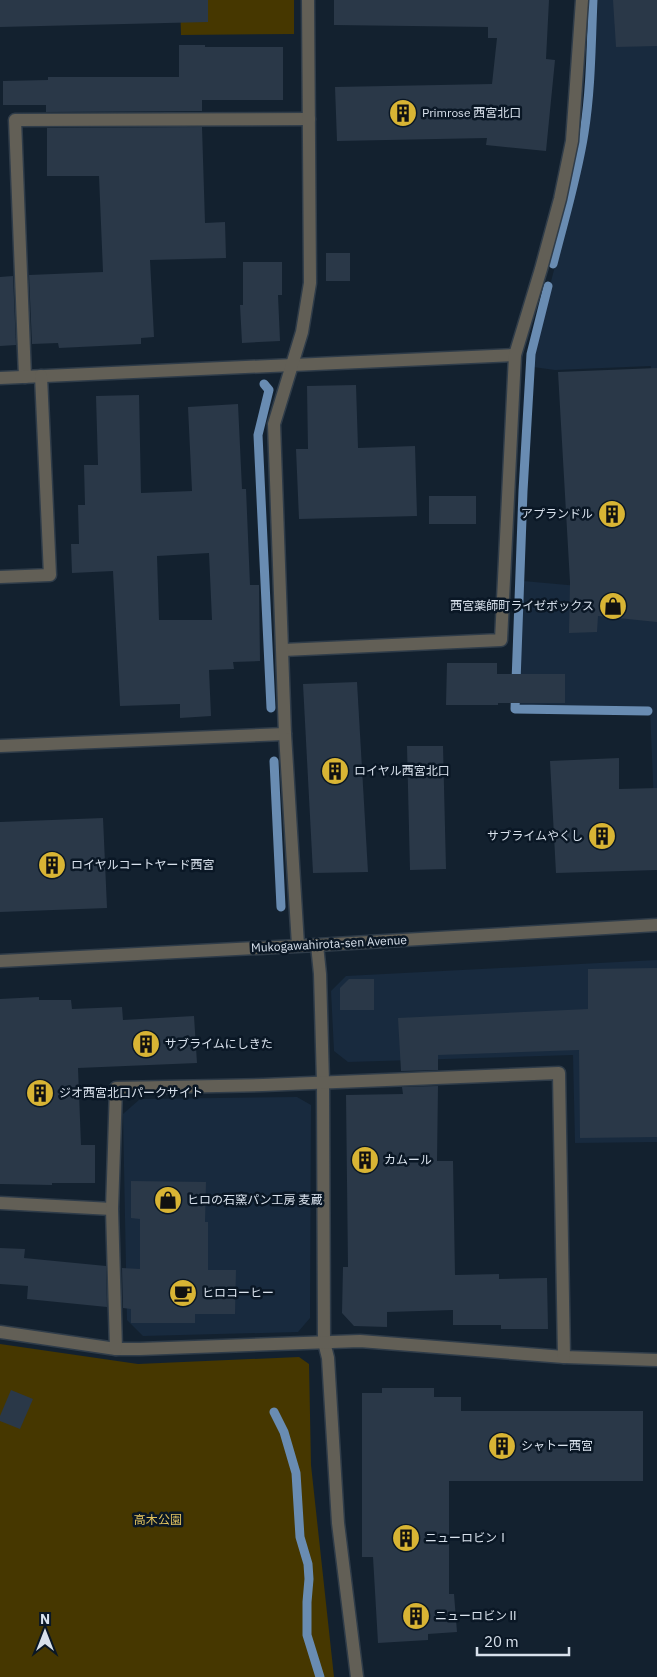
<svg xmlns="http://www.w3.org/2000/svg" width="657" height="1677" viewBox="0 0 657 1677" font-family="'IBM Plex Sans','Noto Sans JP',sans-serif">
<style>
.built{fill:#182a3e}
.green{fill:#463700}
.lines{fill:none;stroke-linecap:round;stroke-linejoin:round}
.stream{stroke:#698cb2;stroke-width:9}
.building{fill:#2a3848;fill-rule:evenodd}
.minor-casing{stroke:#2f3c49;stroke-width:15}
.tertiary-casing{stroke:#2f3c49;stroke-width:15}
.minor{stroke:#625f56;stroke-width:12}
.tertiary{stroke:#625f56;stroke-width:12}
.labels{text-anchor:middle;stroke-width:5;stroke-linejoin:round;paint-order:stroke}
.poi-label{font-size:12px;fill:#d8e1ec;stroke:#0a1725;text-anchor:start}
.street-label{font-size:12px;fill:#d8e1ec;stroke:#0a1725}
.park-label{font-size:12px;fill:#e1c25f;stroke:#0a1725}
</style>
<rect width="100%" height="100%" fill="#13212f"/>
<g class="built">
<polygon points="598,0 657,0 657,426 652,426 651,366 555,370 533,367 536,339 578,178 587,131 593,85"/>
<polygon points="523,581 657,593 657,875 650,710 518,708"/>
<polygon points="657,960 657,1142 575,1143 573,1055 348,1062 334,1051 331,991 346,976"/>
<polygon points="297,1097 311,1105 310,1318 298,1332 143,1336 127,1320 123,1114 140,1099"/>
</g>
<g class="green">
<polygon points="180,0 294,0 294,34 181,35"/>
<polygon points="0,1344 138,1364 299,1357 309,1364 311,1465 334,1677 0,1677"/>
</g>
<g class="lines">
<g class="stream">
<path d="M553,264C564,220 577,178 584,133C591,89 591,45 593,0"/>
<polyline points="548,286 531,354 523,491 515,709 648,711"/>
<polyline points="264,384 269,390 258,435 271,708"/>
<polyline points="274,761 281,907"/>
<polyline points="274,1412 284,1432 296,1473 300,1537 308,1564 309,1579 307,1602 307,1635 320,1677"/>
</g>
</g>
<g class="building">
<polygon points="0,0 208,0 208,22 0,27"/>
<polygon points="334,0 549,0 546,59 555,60 546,151 486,145 487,138 337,141 335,87 492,84 497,38 488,38 488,27 334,25"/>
<polygon points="613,0 657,0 657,46 616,47"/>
<polygon points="179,45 205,45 205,47 283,47 283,100 202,100 202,111 46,112 46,105 3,105 3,81 48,80 48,77 179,77"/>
<polygon points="202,127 205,223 225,222 226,258 150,260 154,337 141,338 141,344 59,348 58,343 32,344 29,275 103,272 99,176 47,176 47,128"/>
<rect x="326" y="253" width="24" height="28"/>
<polygon points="243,262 282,262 282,295 278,295 280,341 242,343 240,305 243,305"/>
<polygon points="13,276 16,345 0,346 0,277"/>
<polygon points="657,368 657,622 598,616 597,632 569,633 570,582 558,372"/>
<polygon points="356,385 358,448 415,446 417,516 299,519 296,449 308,449 307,386"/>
<path d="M139,395L141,493L192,491L188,407L238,404L242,489H246L250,585H259L260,661L233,662L234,669L209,670L211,716L180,718V704L120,706L113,571L72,573L71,544H79L78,505H85L84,465H98L96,396ZM209,553L212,620H159L157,556Z"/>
<rect x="429" y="496" width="47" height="28"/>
<polygon points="447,663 497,663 497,674 565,674 565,703 498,703 498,705 446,705"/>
<polygon points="357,682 368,872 313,873 303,684"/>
<polygon points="407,746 443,746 446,869 410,870"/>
<polygon points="619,758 619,789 657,788 657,870 556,873 550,761"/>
<polygon points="103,818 107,908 0,912 0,822"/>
<polygon points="657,968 657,1137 580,1138 579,1050 438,1055 438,1070 401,1071 398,1018 588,1009 588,969"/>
<polygon points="349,979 374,979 374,1010 340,1010 340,988"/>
<polygon points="39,997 39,1000 71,1000 72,1009 122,1007 123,1020 194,1016 197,1063 78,1068 81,1145 95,1145 95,1183 52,1183 52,1185 0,1184 0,999"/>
<polygon points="438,1086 437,1161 453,1161 455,1275 499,1274 499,1279 547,1278 548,1329 501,1329 501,1325 453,1325 453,1310 387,1312 387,1327 354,1326 342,1313 343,1267 348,1267 346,1095 403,1094 402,1087"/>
<polygon points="131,1181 206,1182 205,1222 208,1222 208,1270 236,1270 235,1314 195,1314 195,1323 131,1323 131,1309 123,1308 122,1268 140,1269 140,1219 131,1218"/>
<polygon points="0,1248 25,1249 24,1258 106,1266 107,1307 27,1299 28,1286 0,1284"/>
<polygon points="382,1388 434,1388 434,1397 461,1397 461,1411 643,1411 643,1481 449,1481 449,1594 454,1594 457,1632 428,1634 428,1640 378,1643 373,1557 362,1557 362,1393 382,1393"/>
<polygon points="11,1390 33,1399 20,1429 0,1421 0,1416"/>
</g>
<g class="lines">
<g class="minor-casing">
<g id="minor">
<polyline points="25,377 15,120 309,119"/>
<polyline points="0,378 515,355"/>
<polyline points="0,577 50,575 41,376"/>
<polyline points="283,650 501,640 515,355 541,269 560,199 572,141 582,0"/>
<polyline points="0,746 285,734"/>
<polyline points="298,945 285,734 274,424 302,332 310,283 308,0"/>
<polyline points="317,945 320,974 323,1082 324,1342 328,1358 338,1523 357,1677"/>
<polyline points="0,1203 112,1209"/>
<polyline points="0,1332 116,1349 140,1349 360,1341 564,1357 657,1360"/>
<polyline points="116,1349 112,1209 116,1088 263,1085 559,1073 564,1357"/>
</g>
</g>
<g class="tertiary-casing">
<polyline id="tertiary" points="0,961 317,945 657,925"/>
</g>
<use href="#minor" class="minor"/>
<use href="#tertiary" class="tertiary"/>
</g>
<defs>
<g id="building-disc" transform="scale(1.4375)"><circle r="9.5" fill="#d8b434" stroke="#0a1725"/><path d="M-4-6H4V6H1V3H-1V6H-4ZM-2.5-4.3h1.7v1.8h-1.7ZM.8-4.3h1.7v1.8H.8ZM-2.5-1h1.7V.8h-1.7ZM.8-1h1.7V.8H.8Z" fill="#111"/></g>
<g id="shop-disc" transform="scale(1.4375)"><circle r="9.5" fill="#d8b434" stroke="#0a1725"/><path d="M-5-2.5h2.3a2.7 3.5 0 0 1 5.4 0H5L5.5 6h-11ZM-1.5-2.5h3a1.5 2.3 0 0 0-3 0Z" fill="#111"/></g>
<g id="cafe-disc" transform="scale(1.4375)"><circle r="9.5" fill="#d8b434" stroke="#0a1725"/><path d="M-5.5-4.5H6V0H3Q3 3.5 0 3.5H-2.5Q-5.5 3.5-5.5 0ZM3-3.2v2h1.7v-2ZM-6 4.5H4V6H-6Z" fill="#111"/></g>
</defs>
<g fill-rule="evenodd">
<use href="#building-disc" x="403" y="113"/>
<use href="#building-disc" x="612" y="514"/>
<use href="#shop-disc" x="613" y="606"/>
<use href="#building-disc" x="335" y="771"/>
<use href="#building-disc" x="602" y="836"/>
<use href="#building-disc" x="52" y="865"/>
<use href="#building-disc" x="146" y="1044"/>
<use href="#building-disc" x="40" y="1093"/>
<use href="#building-disc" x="365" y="1160"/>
<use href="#shop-disc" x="168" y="1200"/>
<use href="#cafe-disc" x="183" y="1293"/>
<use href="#building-disc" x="502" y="1446"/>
<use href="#building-disc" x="406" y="1538"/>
<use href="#building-disc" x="416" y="1616"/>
</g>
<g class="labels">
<g class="poi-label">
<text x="422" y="117">Primrose 西宮北口</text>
<text x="593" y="518" text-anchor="end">アプランドル</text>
<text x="594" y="610" text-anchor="end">西宮薬師町ライゼボックス</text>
<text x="354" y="775">ロイヤル西宮北口</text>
<text x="583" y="840" text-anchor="end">サブライムやくし</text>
<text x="71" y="869">ロイヤルコートヤード西宮</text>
<text x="165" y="1048">サブライムにしきた</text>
<text x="59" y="1097">ジオ西宮北口パークサイト</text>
<text x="384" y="1164">カムール</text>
<text x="187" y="1204">ヒロの石窯パン工房 麦蔵</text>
<text x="202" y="1297">ヒロコーヒー</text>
<text x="521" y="1450">シャトー西宮</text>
<text x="425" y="1542">ニューロビンⅠ</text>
<text x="435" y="1620">ニューロビンⅡ</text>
</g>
<g class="street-label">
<text transform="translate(329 944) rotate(-3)" y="4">Mukogawahirota-sen Avenue</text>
</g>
<g class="park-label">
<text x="158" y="1524">高木公園</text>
</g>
</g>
<g transform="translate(45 1632)" stroke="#0a1725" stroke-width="4" paint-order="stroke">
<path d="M0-4L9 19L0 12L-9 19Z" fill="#d8e1ec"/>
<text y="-8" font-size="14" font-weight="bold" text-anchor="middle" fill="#d8e1ec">N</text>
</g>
<path d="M477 1647v8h92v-8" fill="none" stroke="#d8e1ec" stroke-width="2.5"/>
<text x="484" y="1647" font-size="15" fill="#d8e1ec" stroke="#0a1725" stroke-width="4" paint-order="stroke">20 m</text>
</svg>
